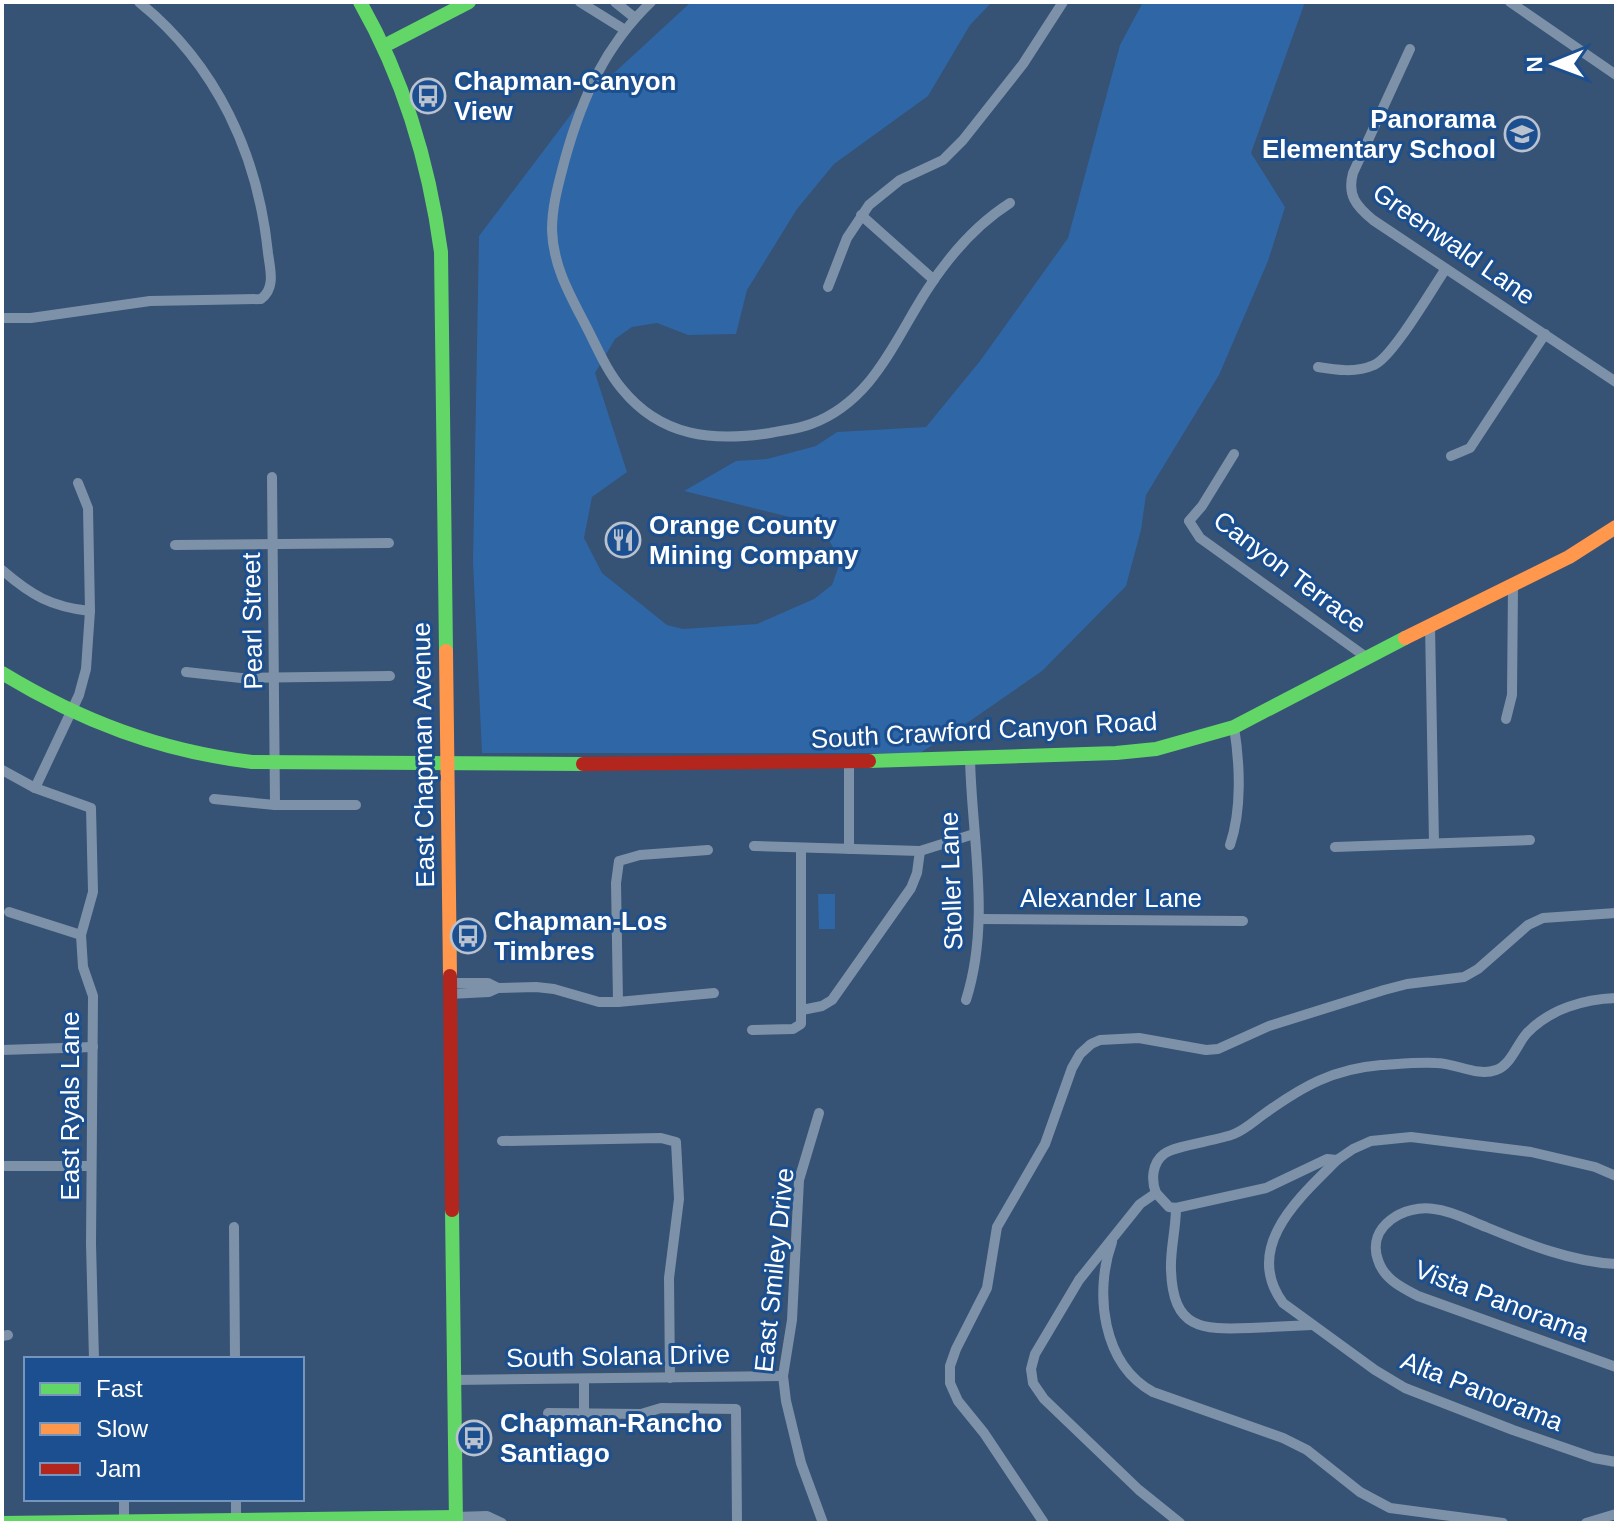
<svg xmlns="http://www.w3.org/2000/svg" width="1618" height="1525" viewBox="0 0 1618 1525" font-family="Arial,sans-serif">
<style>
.green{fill:#2f66a5}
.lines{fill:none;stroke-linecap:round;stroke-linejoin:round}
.street{stroke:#7d92a8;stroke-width:10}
.fast{stroke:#63d668;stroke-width:14}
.slow{stroke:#ff974d;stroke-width:14}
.jam{stroke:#b3261e;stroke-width:14}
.labels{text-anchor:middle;stroke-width:6;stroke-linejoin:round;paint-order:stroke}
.poi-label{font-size:26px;font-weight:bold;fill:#fff;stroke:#1b4f8f;text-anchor:start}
.street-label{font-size:26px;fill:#fff;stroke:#1b4f8f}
</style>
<rect width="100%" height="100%" fill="#365274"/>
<g class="green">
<polygon points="691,2 992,2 970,25 928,96 834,164 797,209 747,290 736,334 688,335 657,323 632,327 615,339 595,373 627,472 592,497 584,538 602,573 667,625 683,629 757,624 814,599 832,585 838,568 836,552 824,532 810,522 684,491 736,461 767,459 816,446 837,432 926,427 980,361 1068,238 1120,45 1143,2 1305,2 1251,153 1285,207 1268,261 1219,375 1146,495 1141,530 1126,586 1042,671 970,721 920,753 482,753 473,562 479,236 575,109"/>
<polygon points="818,894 835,894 835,929 819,929"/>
</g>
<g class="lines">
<g class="street">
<polyline points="580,2 625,30"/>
<polyline points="615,2 635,18"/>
<path d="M651,2C605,46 582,98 565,159C559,182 552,205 552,230C553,266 570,295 586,326C597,347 606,370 622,389C661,437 713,442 770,433C784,430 798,429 811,424C873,401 894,341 927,290C949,256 977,224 1010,203"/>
<polyline points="1510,2 1616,75"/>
<path d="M1410,49L1353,173C1347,195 1356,206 1373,220L1616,382"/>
<polyline points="861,215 934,280"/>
<polyline points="828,287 847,238 869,205 900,180 943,160 963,140 1023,64 1063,2"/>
<path d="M2,318H31L150,301L261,299C276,288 270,269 268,253C258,155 217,65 139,2"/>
<path d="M1318,367C1336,370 1356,373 1374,365C1392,358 1432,289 1445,270"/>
<polyline points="1234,454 1202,506 1189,521 1200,538 1366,657"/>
<polyline points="1451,456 1470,448 1545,334"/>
<polyline points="272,477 275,805"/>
<polyline points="175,545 389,543"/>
<path d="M2,570C31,595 51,607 90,611"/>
<polyline points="1430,625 1434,843"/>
<polyline points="186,672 241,678 390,676"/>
<polyline points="1506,719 1512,695 1513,585"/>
<polyline points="849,762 849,849"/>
<polyline points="2,770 35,788 91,808 93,892 81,935 83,967 93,996 91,1244 94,1359"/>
<polyline points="35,788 79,695 86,669 90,611 88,508 78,483"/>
<polyline points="214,799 275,805 356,805"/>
<path d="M1230,845C1242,810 1240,764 1234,727"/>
<polyline points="754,846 920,851 974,834"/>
<polyline points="1335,847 1530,840"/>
<polyline points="9,912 81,935"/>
<polyline points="980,919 1243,921"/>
<polyline points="449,983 488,983 498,988"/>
<polyline points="449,994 489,992 498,988 536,987 554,989 599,1002 618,1002 714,993"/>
<path d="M966,1000C991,921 972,841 970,759"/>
<polyline points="618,1002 616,883 619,861 640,855 708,850"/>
<polyline points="802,1010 822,1006 832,1000 911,888 917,873 920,851"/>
<polyline points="752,1030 793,1029 801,1024 801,848"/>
<polyline points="2,1050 93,1047"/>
<polyline points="819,1113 799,1180 792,1320 783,1376 786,1401 801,1463 823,1523"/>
<polyline points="502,1141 661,1138 676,1142 679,1199 669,1278 670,1378"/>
<path d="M1337,1160C1300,1197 1242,1247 1283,1303L1375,1370L1405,1388L1513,1430L1594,1458L1616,1462"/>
<polyline points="2,1166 91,1166"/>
<polyline points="1156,1193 1169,1207 1176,1208"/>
<polyline points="1176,1208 1266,1188 1327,1159 1337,1160 1353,1149 1371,1141 1411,1137 1531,1152 1595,1167 1616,1176"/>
<path d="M1176,1208C1176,1229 1170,1250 1171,1270C1173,1329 1201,1330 1250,1328C1271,1327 1292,1326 1312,1325"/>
<polyline points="234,1227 235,1359"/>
<path d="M1112,1242C1094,1292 1102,1364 1153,1392L1283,1438L1307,1450L1360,1492L1390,1508L1503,1523"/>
<path d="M1616,1264C1572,1262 1527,1244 1486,1227C1470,1221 1453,1211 1434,1209C1405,1204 1366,1226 1378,1260C1384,1279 1401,1287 1418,1296L1616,1367"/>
<polyline points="2,1336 8,1335"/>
<polyline points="454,1380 783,1376"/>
<polyline points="548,1413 641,1414 661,1408 736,1409 737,1523"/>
<polyline points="584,1413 584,1379"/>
<polyline points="236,1499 236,1519"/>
<polyline points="456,1517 487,1516 502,1523"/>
<polyline points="124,1520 124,1499"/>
<polyline points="1044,1523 984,1433 958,1401 950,1383 950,1366 956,1349 987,1288 997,1227 1045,1144 1072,1068 1080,1054 1091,1044 1100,1040 1139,1038 1206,1050 1218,1049 1269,1026 1384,990 1407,984 1464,977 1478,969 1528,925 1543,918 1616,913"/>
<path d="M1180,1523L1139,1490L1044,1399L1033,1383L1031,1369L1035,1354L1079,1280L1140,1204L1156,1193C1151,1180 1152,1163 1164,1154C1175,1145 1217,1141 1234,1134C1246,1129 1254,1121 1264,1114C1303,1086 1333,1069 1381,1065C1399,1064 1418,1062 1436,1063C1456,1063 1477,1077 1496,1070C1511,1065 1517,1044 1527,1033C1550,1009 1584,999 1616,998"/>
<polyline points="1586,1523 1616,1514"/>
</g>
<g class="fast">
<path d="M360,2C405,81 429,163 441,252L446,651"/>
<polyline points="384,46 469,2"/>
<path d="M2,673C81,721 160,751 252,762L583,764"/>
<polyline points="869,761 1116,753 1156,749 1234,727 1405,638"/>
<polyline points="452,1210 456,1523"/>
<polyline points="2,1523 456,1517"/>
</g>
<g class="slow">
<polyline points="1405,638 1569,557 1616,527"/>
<polyline points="446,651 450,976"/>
</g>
<g class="jam">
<polyline points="583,764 869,761"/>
<polyline points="450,976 452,1210"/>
</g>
</g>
<defs>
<g id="bus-ring" transform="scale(1.8)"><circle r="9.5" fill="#1b4f8f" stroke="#b9c2ce" stroke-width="1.5"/><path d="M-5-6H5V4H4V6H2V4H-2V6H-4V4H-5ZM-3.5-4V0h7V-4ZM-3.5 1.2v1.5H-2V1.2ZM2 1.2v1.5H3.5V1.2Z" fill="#b9c2ce"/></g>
<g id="school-ring" transform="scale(1.8)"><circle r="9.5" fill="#1b4f8f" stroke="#b9c2ce" stroke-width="1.5"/><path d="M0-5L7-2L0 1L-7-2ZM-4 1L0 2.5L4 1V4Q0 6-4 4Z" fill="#b9c2ce"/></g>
<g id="restaurant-ring" transform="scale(1.8)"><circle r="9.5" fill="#1b4f8f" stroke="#b9c2ce" stroke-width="1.5"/><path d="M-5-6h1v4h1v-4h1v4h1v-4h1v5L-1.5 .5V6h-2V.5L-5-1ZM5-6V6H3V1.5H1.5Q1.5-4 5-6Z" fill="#b9c2ce"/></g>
</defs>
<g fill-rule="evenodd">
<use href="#bus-ring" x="428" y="96"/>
<use href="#school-ring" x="1522" y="134"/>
<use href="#restaurant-ring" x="623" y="540"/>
<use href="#bus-ring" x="468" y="936"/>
<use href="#bus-ring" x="474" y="1438"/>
</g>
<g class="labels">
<g class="poi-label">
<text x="454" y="90">Chapman-Canyon<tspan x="454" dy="30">View</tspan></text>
<text x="1496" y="128" text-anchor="end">Panorama<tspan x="1496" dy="30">Elementary School</tspan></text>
<text x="649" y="534">Orange County<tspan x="649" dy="30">Mining Company</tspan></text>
<text x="494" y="930">Chapman-Los<tspan x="494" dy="30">Timbres</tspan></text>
<text x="500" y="1432">Chapman-Rancho<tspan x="500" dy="30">Santiago</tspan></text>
</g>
<g class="street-label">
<text transform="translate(1454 244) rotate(35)" y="9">Greenwald Lane</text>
<text transform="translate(1290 572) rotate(37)" y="9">Canyon Terrace</text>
<text transform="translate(252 621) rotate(-91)" y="9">Pearl Street</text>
<text transform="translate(984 730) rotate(-3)" y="9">South Crawford Canyon Road</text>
<text transform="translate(423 755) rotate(-91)" y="9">East Chapman Avenue</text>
<text transform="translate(951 881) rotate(-92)" y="9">Stoller Lane</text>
<text x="1111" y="907">Alexander Lane</text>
<text transform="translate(70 1106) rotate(-90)" y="9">East Ryals Lane</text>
<text transform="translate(774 1270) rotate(-84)" y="9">East Smiley Drive</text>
<text transform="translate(1502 1301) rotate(21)" y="9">Vista Panorama</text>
<text transform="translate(618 1356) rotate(-1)" y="9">South Solana Drive</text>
<text transform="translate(1482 1391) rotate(22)" y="9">Alta Panorama</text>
</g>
</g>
<rect width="1618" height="1525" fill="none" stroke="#ffffff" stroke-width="8"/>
<rect x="24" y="1357" width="280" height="144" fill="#1b4f8f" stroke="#7695bc" stroke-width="2"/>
<rect x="40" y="1383" width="40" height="12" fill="#63d668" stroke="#7695bc" stroke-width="2"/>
<text x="96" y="1397" font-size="24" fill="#ffffff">Fast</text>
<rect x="40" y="1423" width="40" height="12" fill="#ff974d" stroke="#7695bc" stroke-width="2"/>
<text x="96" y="1437" font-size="24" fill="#ffffff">Slow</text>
<rect x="40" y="1463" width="40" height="12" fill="#b3261e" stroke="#7695bc" stroke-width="2"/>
<text x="96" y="1477" font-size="24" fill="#ffffff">Jam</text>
<g transform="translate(1554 64) rotate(269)" stroke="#1b4f8f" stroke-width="6" paint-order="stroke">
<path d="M0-6L14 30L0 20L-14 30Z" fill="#ffffff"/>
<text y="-12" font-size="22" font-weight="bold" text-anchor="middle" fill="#ffffff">N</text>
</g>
</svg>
